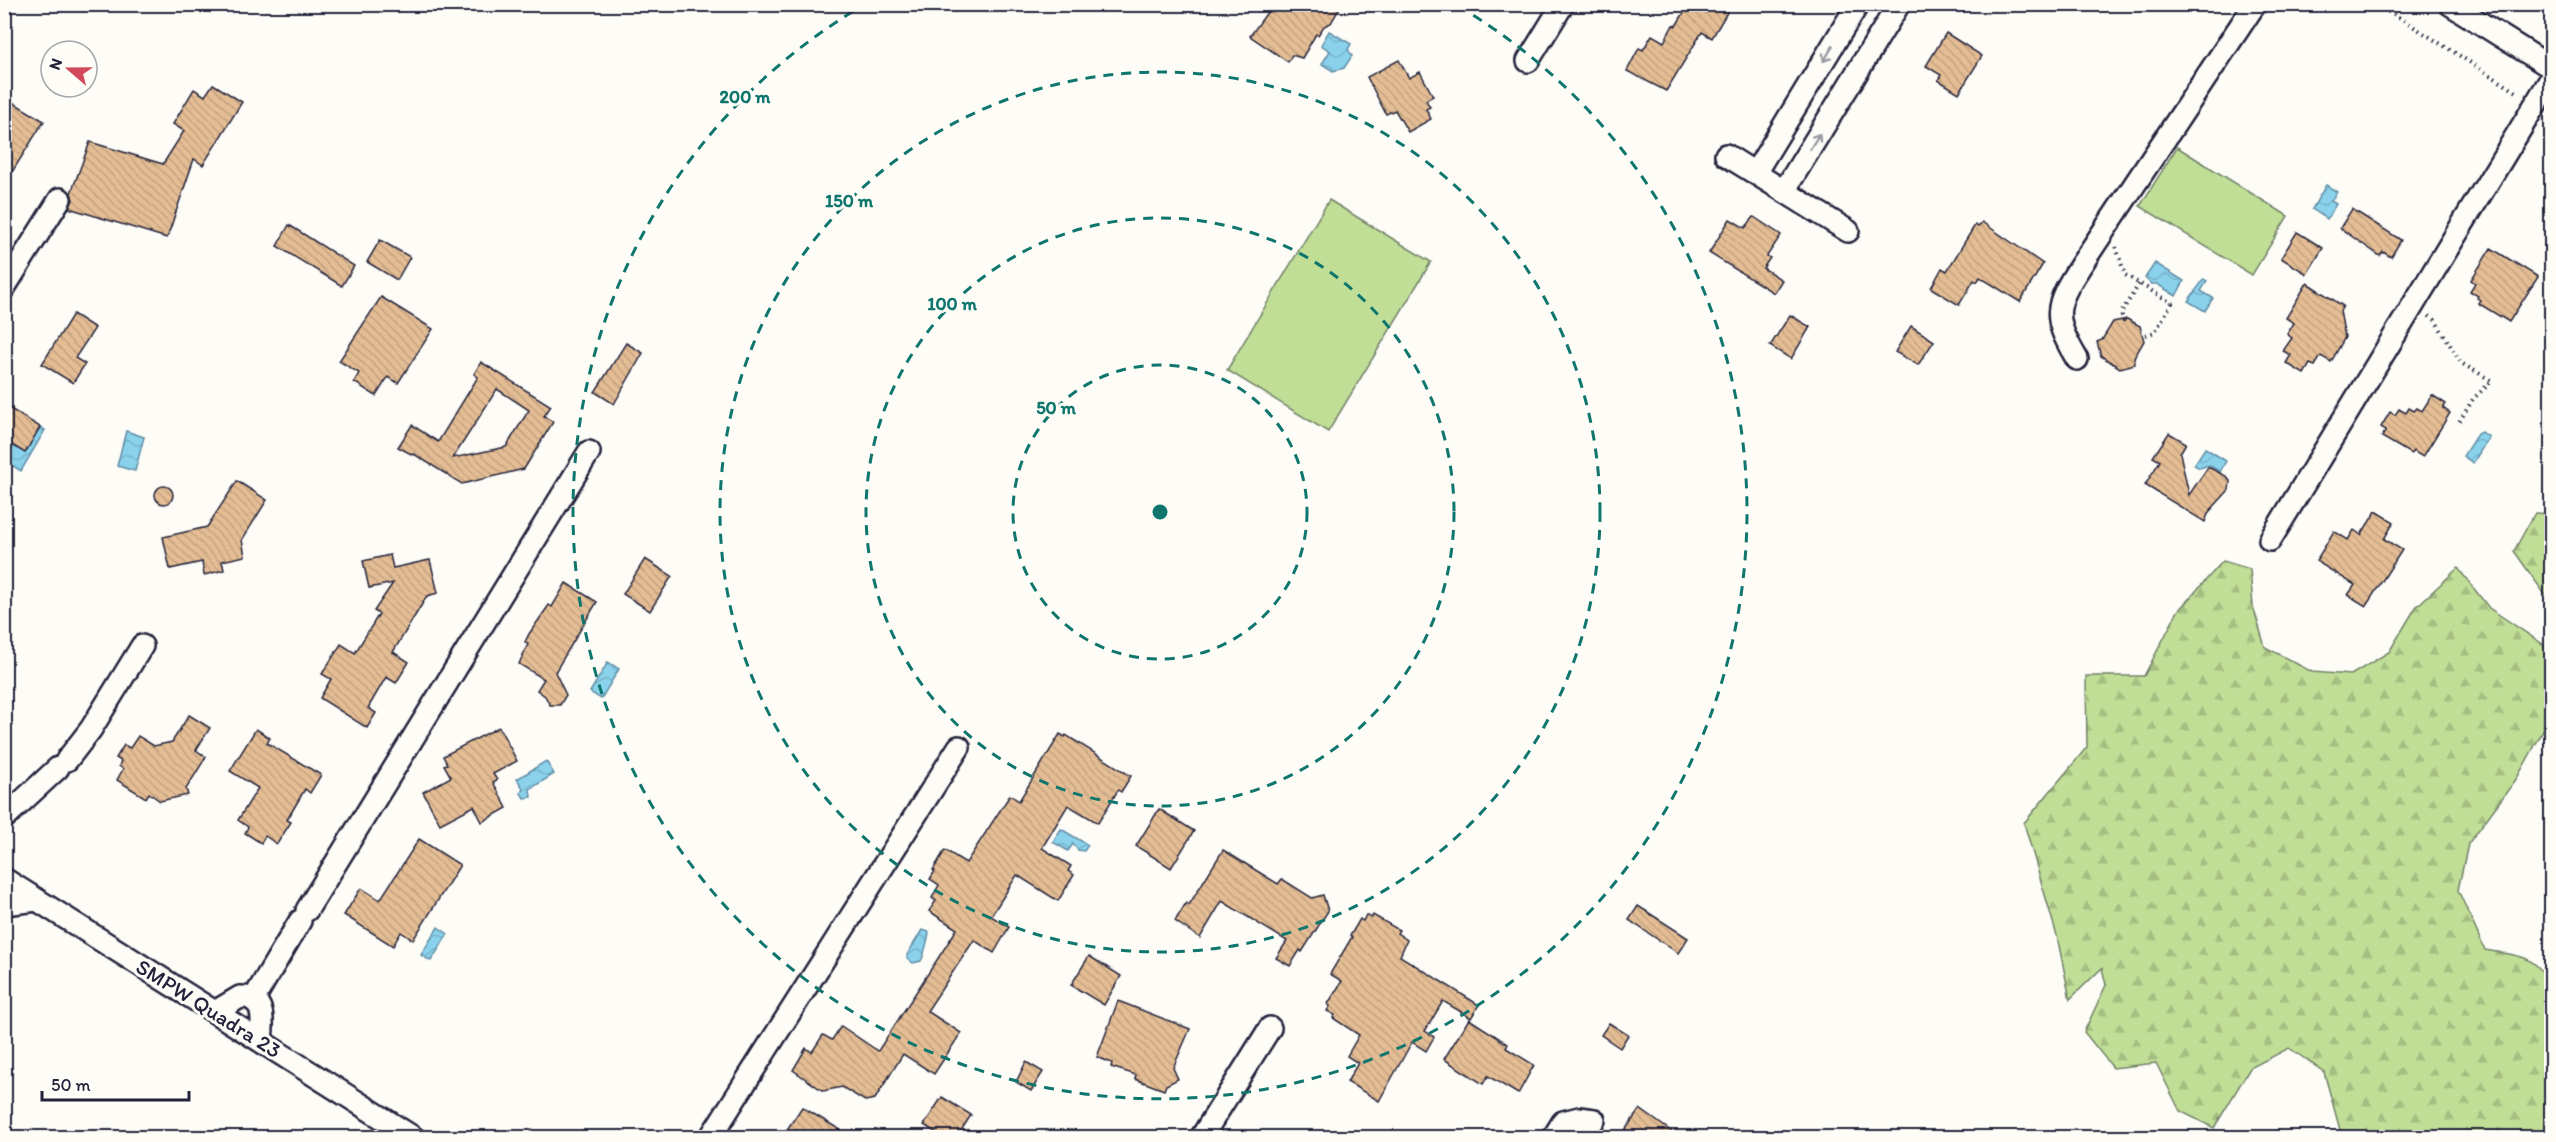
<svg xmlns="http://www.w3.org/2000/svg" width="2556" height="1142" viewBox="0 0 2556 1142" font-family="Itim,sans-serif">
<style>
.forest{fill:url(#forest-firs);stroke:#718068;stroke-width:1.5}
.pitch{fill:#c0de96;stroke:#718068;stroke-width:1.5}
.water{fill:url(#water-waves);stroke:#608ca5;stroke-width:1.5}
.building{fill:url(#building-back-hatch);stroke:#22223b;stroke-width:1.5;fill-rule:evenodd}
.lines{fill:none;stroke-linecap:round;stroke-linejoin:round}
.minor-casing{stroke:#22223b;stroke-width:26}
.path{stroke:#22223b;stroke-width:4;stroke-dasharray:1.5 4.5;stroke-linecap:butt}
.minor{stroke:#fdfcf7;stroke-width:21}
.oneway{stroke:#9a9aa2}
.ring{fill:none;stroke:#0f766e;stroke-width:3;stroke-dasharray:10 8}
.labels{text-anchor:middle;stroke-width:6;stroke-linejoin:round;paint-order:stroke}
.street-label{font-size:22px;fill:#22223b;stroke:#fdfcf7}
.centre{fill:#0f766e;stroke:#fdfcf7;stroke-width:3}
.ring-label{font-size:18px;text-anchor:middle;font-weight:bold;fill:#0f766e;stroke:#fdfcf7;stroke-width:6;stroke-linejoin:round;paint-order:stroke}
</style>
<defs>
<pattern id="forest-firs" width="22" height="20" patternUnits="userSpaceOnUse" patternTransform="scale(1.5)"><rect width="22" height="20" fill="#c0de96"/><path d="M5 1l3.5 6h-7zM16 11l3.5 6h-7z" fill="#a5be82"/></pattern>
<pattern id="water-waves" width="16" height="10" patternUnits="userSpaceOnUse" patternTransform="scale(1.5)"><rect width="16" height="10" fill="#8ad2eb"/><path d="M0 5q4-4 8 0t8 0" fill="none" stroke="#77b4ca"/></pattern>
<pattern id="building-back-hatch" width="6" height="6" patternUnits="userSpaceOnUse" patternTransform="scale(1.5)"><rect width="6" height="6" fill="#e4bd94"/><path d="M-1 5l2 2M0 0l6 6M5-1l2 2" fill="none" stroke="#c3a280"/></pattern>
</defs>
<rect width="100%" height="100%" fill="#fdfcf7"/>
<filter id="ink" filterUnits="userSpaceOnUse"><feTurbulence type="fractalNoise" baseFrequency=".0167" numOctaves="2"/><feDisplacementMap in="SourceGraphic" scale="12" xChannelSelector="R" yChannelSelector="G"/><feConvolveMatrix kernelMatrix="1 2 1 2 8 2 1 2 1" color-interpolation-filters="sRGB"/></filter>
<g filter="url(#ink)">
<g class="forest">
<polygon points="2535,513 2551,514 2551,603 2514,551"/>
<path d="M2223,561L2250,569L2253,606L2265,647L2312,672L2351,675L2389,652L2416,607L2458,568L2489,608L2547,647L2544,729L2517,778L2468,844L2458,890L2485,950C2518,956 2534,953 2551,985V1067L2543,1074L2551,1077V1137H2342L2324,1072L2289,1048L2250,1068L2214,1128L2180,1111L2156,1063L2113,1068L2084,1032L2106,985L2102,968L2070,999L2057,936L2024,823L2087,747L2086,676H2144L2178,611Z"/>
</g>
<g class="pitch">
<polygon points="2177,147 2288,216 2252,275 2140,206"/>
<polygon points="1329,200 1431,262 1328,432 1227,370"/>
</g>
<g class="water">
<polygon points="1329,31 1351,44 1348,49 1352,56 1344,68 1333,71 1322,64 1330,51 1321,45"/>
<polygon points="2326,185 2337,192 2331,201 2336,204 2327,219 2312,209"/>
<polygon points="2155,263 2184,281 2176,296 2157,284 2151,284 2145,278"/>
<polygon points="2204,279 2207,281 2201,291 2213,298 2205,311 2188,301"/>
<polygon points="40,427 45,430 21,471 5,461 14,446 25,453"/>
<polygon points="126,431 144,437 135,471 117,466"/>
<polygon points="2481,432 2489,437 2473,463 2463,456 2477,434"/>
<polygon points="2205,448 2226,461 2220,472 2209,465 2200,468 2194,465"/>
<polygon points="608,662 619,669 601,699 590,692"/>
<polygon points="546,761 554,774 530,789 531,797 524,798 521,793 523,788 517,779"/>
<polygon points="1061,829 1088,845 1084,851 1078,850 1073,844 1068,851 1053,842"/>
<polygon points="438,927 448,934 431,961 421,955"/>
<path d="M922,930L929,932C929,935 923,959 921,961L913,963L907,958V955Z"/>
</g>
<g class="building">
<polygon points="1273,4 1342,4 1331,23 1324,26 1318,35 1316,34 1302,58 1292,55 1288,62 1250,36"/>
<polygon points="1689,4 1732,4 1712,38 1702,32 1666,91 1627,71 1639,48 1643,50 1652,35 1664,42 1673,25 1676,26"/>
<polygon points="1946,33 1982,56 1959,93 1938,80 1941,75 1926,66"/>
<polygon points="1399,60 1409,78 1420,72 1433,96 1426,100 1430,107 1426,109 1431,119 1408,132 1395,110 1386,114 1367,77"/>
<polygon points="213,84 242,102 203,165 194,159 167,238 69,208 73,200 71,193 90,142 163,164 184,131 173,124 194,89 205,96"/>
<polygon points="4,97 44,121 4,185"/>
<polygon points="2352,209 2401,240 2391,257 2383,252 2380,256 2340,228"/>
<polygon points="1754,217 1781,235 1767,256 1770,258 1763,268 1782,280 1774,293 1709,253 1730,219 1745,228"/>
<polygon points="1982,222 2043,264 2020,302 1980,277 1977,282 1974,280 1959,305 1931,288 1942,268 1947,271 1975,225 1978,227"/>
<polygon points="289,225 354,266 342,286 277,246"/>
<polygon points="2297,232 2323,248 2307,274 2281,258"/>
<polygon points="380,240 410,257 397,280 367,262"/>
<polygon points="2491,248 2538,277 2509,322 2478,303 2480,300 2477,298 2478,296 2470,291 2475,283 2471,280"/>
<polygon points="2307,283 2343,306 2340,311 2345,337 2331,362 2321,356 2315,366 2310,364 2304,374 2286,363 2291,355 2283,351 2292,338 2287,334 2294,323 2286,318"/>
<polygon points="381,297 433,329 398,383 388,377 376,396 354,382 359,373 339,361"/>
<polygon points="73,314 95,328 75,358 85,364 73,383 42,364"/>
<polygon points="1790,315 1810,327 1791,359 1770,346"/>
<polygon points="2127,319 2140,326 2144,341 2134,358 2135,364 2120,368 2101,356 2097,342 2102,340 2113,322"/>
<polygon points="1911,326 1934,341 1918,365 1895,352"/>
<polygon points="626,343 643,353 614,404 595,392"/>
<path d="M481,362L551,406L544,416L553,422L524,469L462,484L414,454L413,455L398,447L412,425L438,442L478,377L474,374ZM497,389L529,410L506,447L453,458Z"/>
<polygon points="2432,395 2446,404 2443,408 2450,413 2423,457 2413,451 2411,454 2382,437 2386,430 2381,427 2390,412 2395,415 2399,409 2406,413 2409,408 2414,411 2417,408 2422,411"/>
<polygon points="4,405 40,427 25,453 4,440"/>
<polygon points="2169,433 2186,443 2180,453 2189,495 2208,467 2226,476 2230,481 2229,490 2209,512 2205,522 2145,485 2160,461 2153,457"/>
<polygon points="237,481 267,500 242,540 245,556 222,561 224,570 204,575 202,562 170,569 163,537 207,527"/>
<circle cx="164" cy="495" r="9"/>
<polygon points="2376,511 2394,522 2384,539 2402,550 2366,606 2348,595 2355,585 2316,561 2334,531 2348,540 2354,530 2361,535"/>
<polygon points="390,555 393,568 430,560 438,593 427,596 393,652 409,662 396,683 386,677 368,708 376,713 367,728 320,698 331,679 322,674 341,644 355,653 379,614 374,611 393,583 369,588 363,561"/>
<polygon points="645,559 672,576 650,611 623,594"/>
<polygon points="566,583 597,602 555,672 566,695 560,705 550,705 545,696 537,690 544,679 519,664 528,644 525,642 529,634 549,605 552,607"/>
<polygon points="189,715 210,728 196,750 206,757 186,789 188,795 160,801 149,793 146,798 117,780 123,769 119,766 121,761 116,758 124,745 130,748 138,736 154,746 172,742"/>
<polygon points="499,727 517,761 493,774 497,780 493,782 507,808 482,822 474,806 440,824 423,792 451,777 444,765 447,764 443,756"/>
<polygon points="256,729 270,738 267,743 321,775 310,793 305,789 287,820 291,822 277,844 265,836 261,843 245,833 248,827 238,820 258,788 230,771"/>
<polygon points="1060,734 1065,737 1066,735 1131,776 1121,792 1118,790 1098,823 1068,805 1042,848 1071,866 1068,871 1074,875 1058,901 1017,875 991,916 1009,927 994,953 974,940 927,1011 961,1033 934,1074 903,1054 875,1099 865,1101 842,1087 823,1091 793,1070 806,1048 812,1052 823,1035 832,1040 841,1026 878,1051 957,929 929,911 936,901 932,898 939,885 930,879 935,871 933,870 945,850 966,863 1010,795 1019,801"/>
<polygon points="1159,809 1194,831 1171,868 1136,846"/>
<polygon points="419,839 460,865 413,940 401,932 393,946 344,915 361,888 380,900"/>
<polygon points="1223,850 1278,884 1282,879 1312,898 1323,895 1328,911 1302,952 1300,950 1290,966 1276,958 1287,941 1222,901 1200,938 1175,921 1186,903 1189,905"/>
<polygon points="1638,906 1688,938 1678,953 1629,920"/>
<polygon points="1366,915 1372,918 1373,915 1399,930 1397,933 1407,940 1400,956 1479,1005 1471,1018 1443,1001 1425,1031 1434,1037 1426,1051 1412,1042 1379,1101 1347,1082 1358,1063 1347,1056 1359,1035 1333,1018 1335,1015 1327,1011 1330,1006 1328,1004 1342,981 1330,974 1352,937 1350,936 1360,919 1363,921"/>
<polygon points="1089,956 1121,976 1104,1005 1071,985"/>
<polygon points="1118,1001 1190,1029 1173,1068 1178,1079 1166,1085 1164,1090 1135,1079 1136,1075 1111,1067 1112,1063 1097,1057"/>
<polygon points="1469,1019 1508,1044 1506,1048 1534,1065 1518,1094 1488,1076 1483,1084 1444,1059"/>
<polygon points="1609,1023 1628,1035 1620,1048 1601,1035"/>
<polygon points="1026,1062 1043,1072 1031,1091 1016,1082"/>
<polygon points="942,1097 971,1115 957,1137 943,1137 924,1125"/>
<polygon points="802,1107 852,1137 782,1137"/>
<polygon points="1640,1109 1679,1137 1620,1137"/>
</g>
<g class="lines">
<g class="minor-casing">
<g id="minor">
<polyline points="2450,4 2552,68"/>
<polyline points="1528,61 1563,4"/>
<polyline points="1726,155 1848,231"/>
<polyline points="1755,173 1858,4"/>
<polyline points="1784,191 1899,4"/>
<polyline points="4,288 60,199"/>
<path d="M2077,359C2052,317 2054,306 2081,265L2255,4"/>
<polyline points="2270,540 2552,77"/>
<polyline points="67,760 91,729 142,646"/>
<polyline points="4,818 58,768"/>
<polyline points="4,879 414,1138"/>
<polyline points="4,904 37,900"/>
<polyline points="307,910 589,452"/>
<polyline points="253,1000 300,921"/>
<path d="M215,1012L240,997C266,995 263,1023 261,1041"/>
<polyline points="710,1138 959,747"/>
<polyline points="1201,1138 1270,1028"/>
<polyline points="1553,1138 1563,1122 1579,1118 1594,1120"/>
</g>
</g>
<g class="path">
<polyline points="2365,4 2392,13 2520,94"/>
<polyline points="2116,247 2125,275 2172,303 2155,332 2146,335"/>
<polyline points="2429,316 2435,320 2461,363 2492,381 2473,399 2459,422"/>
<polyline points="2124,322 2121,313 2139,284"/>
</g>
<use href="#minor" class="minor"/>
</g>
<defs><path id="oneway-shaft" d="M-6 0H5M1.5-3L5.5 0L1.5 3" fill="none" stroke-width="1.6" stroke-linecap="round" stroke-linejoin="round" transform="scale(1.5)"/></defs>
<g class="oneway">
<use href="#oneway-shaft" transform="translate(1828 54) rotate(122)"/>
<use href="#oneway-shaft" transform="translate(1815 141) rotate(-58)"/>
</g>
</g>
<g class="ring">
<circle cx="1160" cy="512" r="147"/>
<circle cx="1160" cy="512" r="294"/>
<circle cx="1160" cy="512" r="440"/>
<path d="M1458 6A587 587 0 1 1 862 6"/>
</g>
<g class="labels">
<g class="street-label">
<text transform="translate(209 1008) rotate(32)" y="8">SMPW Quadra 23</text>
</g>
</g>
<circle cx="1160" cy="512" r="9" class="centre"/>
<g class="ring-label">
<text x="745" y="103">200 m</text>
<text x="849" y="207">150 m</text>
<text x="952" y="310">100 m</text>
<text x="1056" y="414">50 m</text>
</g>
<rect width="2556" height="1142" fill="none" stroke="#fdfcf7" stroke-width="24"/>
<rect x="12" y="12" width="2532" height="1118" fill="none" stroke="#22223b" stroke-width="2" filter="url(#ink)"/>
<g transform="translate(69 69) rotate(290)"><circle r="28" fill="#fdfcf7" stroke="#a5a5ac" stroke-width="1.5"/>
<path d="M0-4.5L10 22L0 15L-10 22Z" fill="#d1495b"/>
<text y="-9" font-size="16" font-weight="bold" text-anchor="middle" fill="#22223b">N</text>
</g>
<path d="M42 1091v9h147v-9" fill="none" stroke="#22223b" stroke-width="3"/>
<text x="51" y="1091" font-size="18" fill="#22223b" stroke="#fdfcf7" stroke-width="4.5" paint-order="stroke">50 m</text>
</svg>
